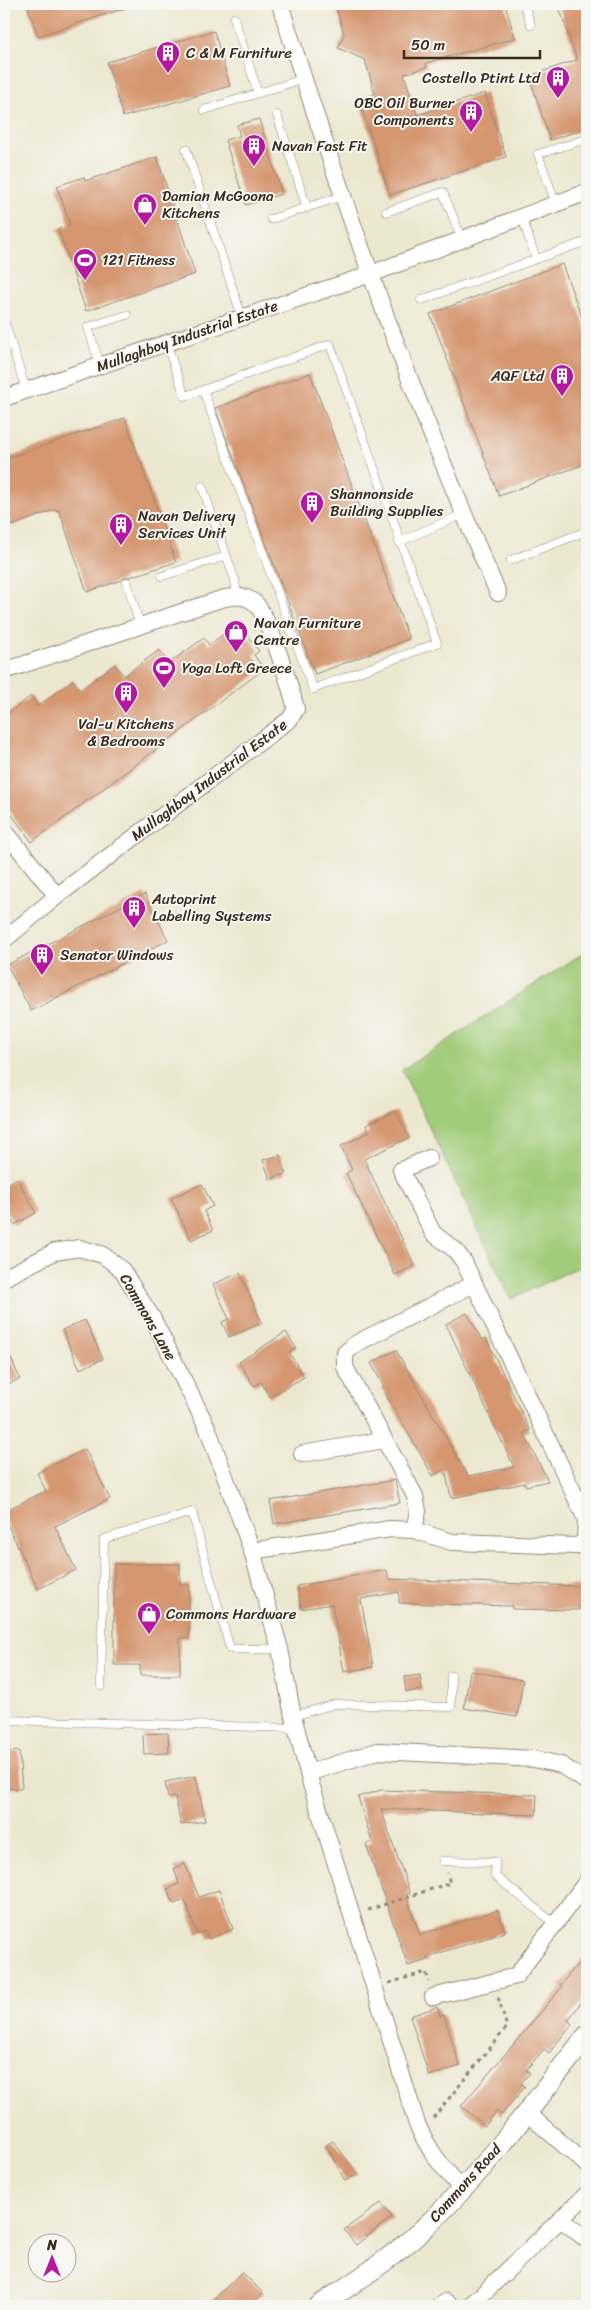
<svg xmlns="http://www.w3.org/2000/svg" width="591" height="2310" viewBox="0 0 591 2310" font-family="Sriracha,sans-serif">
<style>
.green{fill:#a1cc79;stroke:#6e7b4c}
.building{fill:#d5966f}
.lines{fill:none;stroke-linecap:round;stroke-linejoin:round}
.service-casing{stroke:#948977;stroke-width:9}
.minor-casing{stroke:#948977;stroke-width:18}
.tertiary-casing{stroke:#948977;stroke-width:22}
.path{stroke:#948977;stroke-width:3;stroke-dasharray:4 4;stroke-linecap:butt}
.service{stroke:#fff;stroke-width:8}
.minor{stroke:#fff;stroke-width:16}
.tertiary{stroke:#fff;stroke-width:20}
.labels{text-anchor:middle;stroke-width:4;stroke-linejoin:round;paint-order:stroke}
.poi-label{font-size:15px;fill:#3b2a1e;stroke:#f6f6f2;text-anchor:start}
.street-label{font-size:15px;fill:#3b2a1e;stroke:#f6f6f2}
</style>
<rect width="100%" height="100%" fill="#f6f6f2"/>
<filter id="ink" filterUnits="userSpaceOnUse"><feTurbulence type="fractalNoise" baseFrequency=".02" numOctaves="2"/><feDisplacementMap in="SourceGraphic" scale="10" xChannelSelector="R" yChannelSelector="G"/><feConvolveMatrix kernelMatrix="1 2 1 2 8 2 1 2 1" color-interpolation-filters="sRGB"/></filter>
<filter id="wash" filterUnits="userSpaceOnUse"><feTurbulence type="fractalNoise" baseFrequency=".0096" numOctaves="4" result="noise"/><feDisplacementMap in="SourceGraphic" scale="20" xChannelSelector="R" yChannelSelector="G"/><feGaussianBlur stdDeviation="1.12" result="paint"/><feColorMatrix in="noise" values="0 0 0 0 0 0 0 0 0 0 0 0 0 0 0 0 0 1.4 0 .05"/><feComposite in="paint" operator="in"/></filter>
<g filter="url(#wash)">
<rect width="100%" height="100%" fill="#ece8d0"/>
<polygon class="green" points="585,952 587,956 587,1263 511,1299 402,1070"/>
<g id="blocks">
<g class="building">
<polygon points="27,4 128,4 129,7 38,36"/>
<polygon points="335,4 505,4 515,38 426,63 427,67 404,74 417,115 485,93 506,157 390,195 359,100 375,94 365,60 338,48 344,34"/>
<polygon points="558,4 587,4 587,128 550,140 529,76 577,60"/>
<polygon points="214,31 230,86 123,117 107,62"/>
<polygon points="259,119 282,194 246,205 225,140 240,136 237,125"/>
<polygon points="157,157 195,274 86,311 58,229 70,225 57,186 84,177 85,181"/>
<polygon points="562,264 587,331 587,463 499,496 430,314"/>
<polygon points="310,373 409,639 315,674 215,408"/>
<polygon points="125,418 176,562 130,577 125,577 122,580 87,592 59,510 57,511 56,509 12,526 4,506 4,459"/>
<polygon points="238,623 259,651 254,655 264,669 32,842 4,804 4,716 31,696 38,706 73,680 80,690 115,664 124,676 159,650 169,663 204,638 209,645"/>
<polygon points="145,894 168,940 31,1011 7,965"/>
<polygon points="396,1111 409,1138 364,1159 415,1266 395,1275 346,1173 352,1170 341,1146 369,1132 366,1125"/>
<polygon points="280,1155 286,1174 270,1179 263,1160"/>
<polygon points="17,1178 36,1213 14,1225 4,1206 4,1186"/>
<polygon points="202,1184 213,1206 204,1211 213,1230 191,1240 171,1198"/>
<polygon points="240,1273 262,1323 229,1337 222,1322 229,1319 213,1284"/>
<polygon points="467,1313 482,1340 486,1338 530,1430 524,1433 548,1481 526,1486 525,1483 451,1498 445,1469 433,1476 382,1388 384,1387 371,1363 396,1350 468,1476 514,1467 446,1324"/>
<polygon points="85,1320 103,1359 80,1369 62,1330"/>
<polygon points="286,1332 296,1348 289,1352 304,1377 270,1397 261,1382 254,1386 239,1362"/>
<polygon points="4,1342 20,1379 4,1386"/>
<polygon points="85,1449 110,1499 55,1526 76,1570 38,1589 4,1517 4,1511 46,1491 37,1473"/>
<polygon points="395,1480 400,1503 274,1524 270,1501"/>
<polygon points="114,1564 180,1564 180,1585 189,1585 189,1638 180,1638 180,1675 140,1675 140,1665 114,1665"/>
<polygon points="387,1570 389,1579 580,1586 579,1610 512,1609 512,1606 399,1603 399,1592 361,1599 373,1667 344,1672 332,1604 301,1609 297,1586"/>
<polygon points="470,1671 523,1680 517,1717 464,1708"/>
<polygon points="420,1675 422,1690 406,1692 404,1677"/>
<polygon points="168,1733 169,1753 144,1754 143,1734"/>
<polygon points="19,1751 22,1788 4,1789 4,1752"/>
<polygon points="196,1776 205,1821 181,1825 175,1797 168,1798 165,1782"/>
<polygon points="381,1790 537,1795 536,1815 381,1809 410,1893 406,1894 420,1935 498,1910 505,1932 427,1957 428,1960 408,1966 366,1844 372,1842 358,1797"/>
<polygon points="185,1864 199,1897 219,1890 233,1929 209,1939 205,1931 197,1934 185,1900 174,1904 167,1889 179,1884 174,1868"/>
<polygon points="587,1953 587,1995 568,2020 572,2024 549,2053 544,2049 526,2070 530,2073 521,2083 525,2087 501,2115 497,2111 485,2126 461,2106 562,1987 560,1985"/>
<polygon points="437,2007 440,2016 444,2015 460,2066 429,2076 410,2016"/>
<polygon points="333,2141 358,2174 345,2181 326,2145"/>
<polygon points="381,2203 392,2217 356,2245 344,2230"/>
<polygon points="242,2272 263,2293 249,2306 207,2306"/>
</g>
</g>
</g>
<g filter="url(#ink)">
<use href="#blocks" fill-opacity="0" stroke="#948977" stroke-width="1"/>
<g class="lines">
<g class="service-casing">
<g id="service">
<polyline points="524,4 531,25"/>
<polyline points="234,18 258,93"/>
<polyline points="204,110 303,79"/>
<polyline points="277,115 307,208"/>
<polyline points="186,149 242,317"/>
<polyline points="556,204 538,154 587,139"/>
<polyline points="386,212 443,192 462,239"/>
<polyline points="522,217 536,259"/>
<polyline points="271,219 343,196"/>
<polyline points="421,300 587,241"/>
<polyline points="4,320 26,390"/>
<polyline points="166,343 185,396 203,390 330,344 437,643 313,689 203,390"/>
<polyline points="100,365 88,327 127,315"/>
<polyline points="202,486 235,580 237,596"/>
<polyline points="399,542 463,514"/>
<polyline points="511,560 587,531"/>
<polyline points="162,576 226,556"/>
<polyline points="127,582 140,626"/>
<polyline points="101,1686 104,1539 192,1512 230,1649 280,1649"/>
<polyline points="293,1716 335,1704 451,1707 451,1676"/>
<polyline points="4,1720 296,1728"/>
<polyline points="443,1861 495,1862 495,1876 555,1924"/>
</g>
</g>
<g class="minor-casing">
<g id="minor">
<path d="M280,4C342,203 413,401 498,593"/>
<polyline points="4,398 371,274 587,192"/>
<path d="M4,671L221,599C234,596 244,594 255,603C268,614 291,689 296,709L290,719L57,896L4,940"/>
<polyline points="4,830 57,896"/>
<polyline points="429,1158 401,1170 433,1233 455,1250 464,1262 586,1519 585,1542 587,1544"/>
<path d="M4,1278L54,1252L79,1248L103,1255L122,1270L153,1319L207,1427L252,1551L280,1649L293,1716L311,1784L417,2124C429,2151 442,2167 462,2189"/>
<polyline points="302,1454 384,1440"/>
<polyline points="414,1530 418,1511 415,1496 345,1367 345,1353 357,1343 474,1284"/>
<polyline points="252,1551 390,1529 414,1530 452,1542 576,1546 585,1542"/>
<polyline points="308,1773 378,1751 534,1759 561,1765 587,1782"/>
<polyline points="433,1997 516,1976 587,1881"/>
<polyline points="526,2112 587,2165"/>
<polyline points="561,2219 587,2240"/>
<polyline points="440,2306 446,2302 451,2306"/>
<polyline points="470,2306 587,2194"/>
</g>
</g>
<g class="tertiary-casing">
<path id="tertiary" d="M319,2306C353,2283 389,2260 420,2232C483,2174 534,2102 587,2036"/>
</g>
<g class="path">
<polyline points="368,1910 450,1883 447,1873"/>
<polyline points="389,1983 426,1972 429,1982"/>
<polyline points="433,2118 507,2027 498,1997"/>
</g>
<use href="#service" class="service"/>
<use href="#minor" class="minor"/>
<use href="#tertiary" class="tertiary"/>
</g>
</g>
<defs>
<g id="building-pin" transform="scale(1.25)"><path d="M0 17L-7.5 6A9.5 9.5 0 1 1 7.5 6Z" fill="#b5179e" stroke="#f6f6f2"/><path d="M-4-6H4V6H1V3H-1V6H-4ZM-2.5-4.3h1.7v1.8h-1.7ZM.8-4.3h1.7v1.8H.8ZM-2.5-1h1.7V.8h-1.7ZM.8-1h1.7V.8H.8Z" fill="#fff"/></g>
<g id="shop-pin" transform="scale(1.25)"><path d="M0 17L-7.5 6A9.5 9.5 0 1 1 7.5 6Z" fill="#b5179e" stroke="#f6f6f2"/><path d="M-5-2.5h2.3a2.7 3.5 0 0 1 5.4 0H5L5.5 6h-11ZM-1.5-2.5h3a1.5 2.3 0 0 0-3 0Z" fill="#fff"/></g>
<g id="stadium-pin" transform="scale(1.25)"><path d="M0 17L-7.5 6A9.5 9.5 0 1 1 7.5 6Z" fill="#b5179e" stroke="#f6f6f2"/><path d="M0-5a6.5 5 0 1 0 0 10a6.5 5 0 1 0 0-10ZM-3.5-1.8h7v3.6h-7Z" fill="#fff"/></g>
</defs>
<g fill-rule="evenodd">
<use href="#building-pin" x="168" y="53"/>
<use href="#building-pin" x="558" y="78"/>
<use href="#building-pin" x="471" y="112"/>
<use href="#building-pin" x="254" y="146"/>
<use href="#shop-pin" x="145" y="205"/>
<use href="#stadium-pin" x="85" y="260"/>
<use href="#building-pin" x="562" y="376"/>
<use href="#building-pin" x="312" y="503"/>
<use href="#building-pin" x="121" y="525"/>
<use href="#shop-pin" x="236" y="632"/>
<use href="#stadium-pin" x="164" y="668"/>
<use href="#building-pin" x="126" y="693"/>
<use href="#building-pin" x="134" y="908"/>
<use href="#building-pin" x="42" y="955"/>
<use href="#shop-pin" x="149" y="1614"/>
</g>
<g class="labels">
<g class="poi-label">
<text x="186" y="58">C &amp; M Furniture</text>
<text x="540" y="83" text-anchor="end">Costello Ptint Ltd</text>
<text x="454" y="108" text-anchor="end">OBC Oil Burner<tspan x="454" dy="17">Components</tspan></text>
<text x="272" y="151">Navan Fast Fit</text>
<text x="162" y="201">Damian McGoona<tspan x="162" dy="17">Kitchens</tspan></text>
<text x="102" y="265">121 Fitness</text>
<text x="544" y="381" text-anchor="end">AQF Ltd</text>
<text x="330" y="499">Shannonside<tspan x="330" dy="17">Building Supplies</tspan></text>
<text x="138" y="521">Navan Delivery<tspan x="138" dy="17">Services Unit</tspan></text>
<text x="254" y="628">Navan Furniture<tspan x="254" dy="17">Centre</tspan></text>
<text x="182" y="673">Yoga Loft Greece</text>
<text x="126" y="729" text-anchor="middle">Val-u Kitchens<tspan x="126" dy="17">&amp; Bedrooms</tspan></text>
<text x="152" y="904">Autoprint<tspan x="152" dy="17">Labelling Systems</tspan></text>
<text x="60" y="960">Senator Windows</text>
<text x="166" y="1619">Commons Hardware</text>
</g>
<g class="street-label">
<text transform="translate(187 336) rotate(-19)" y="5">Mullaghboy Industrial Estate</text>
<text transform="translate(209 780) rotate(-37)" y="5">Mullaghboy Industrial Estate</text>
<text transform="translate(148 1317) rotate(60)" y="5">Commons Lane</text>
<text transform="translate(465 2183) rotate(-48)" y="5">Commons Road</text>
</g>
</g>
<rect width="591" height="2310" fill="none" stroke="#f6f6f2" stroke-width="20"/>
<g transform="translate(52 2258)"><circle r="24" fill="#f6f6f2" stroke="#aba49d"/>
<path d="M0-4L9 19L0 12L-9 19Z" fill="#b5179e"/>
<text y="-8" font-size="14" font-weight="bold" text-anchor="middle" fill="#3b2a1e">N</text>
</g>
<path d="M404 50v8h136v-8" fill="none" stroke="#3b2a1e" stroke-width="2.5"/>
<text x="411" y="50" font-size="15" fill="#3b2a1e" stroke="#f6f6f2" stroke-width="4" paint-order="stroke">50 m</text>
</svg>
